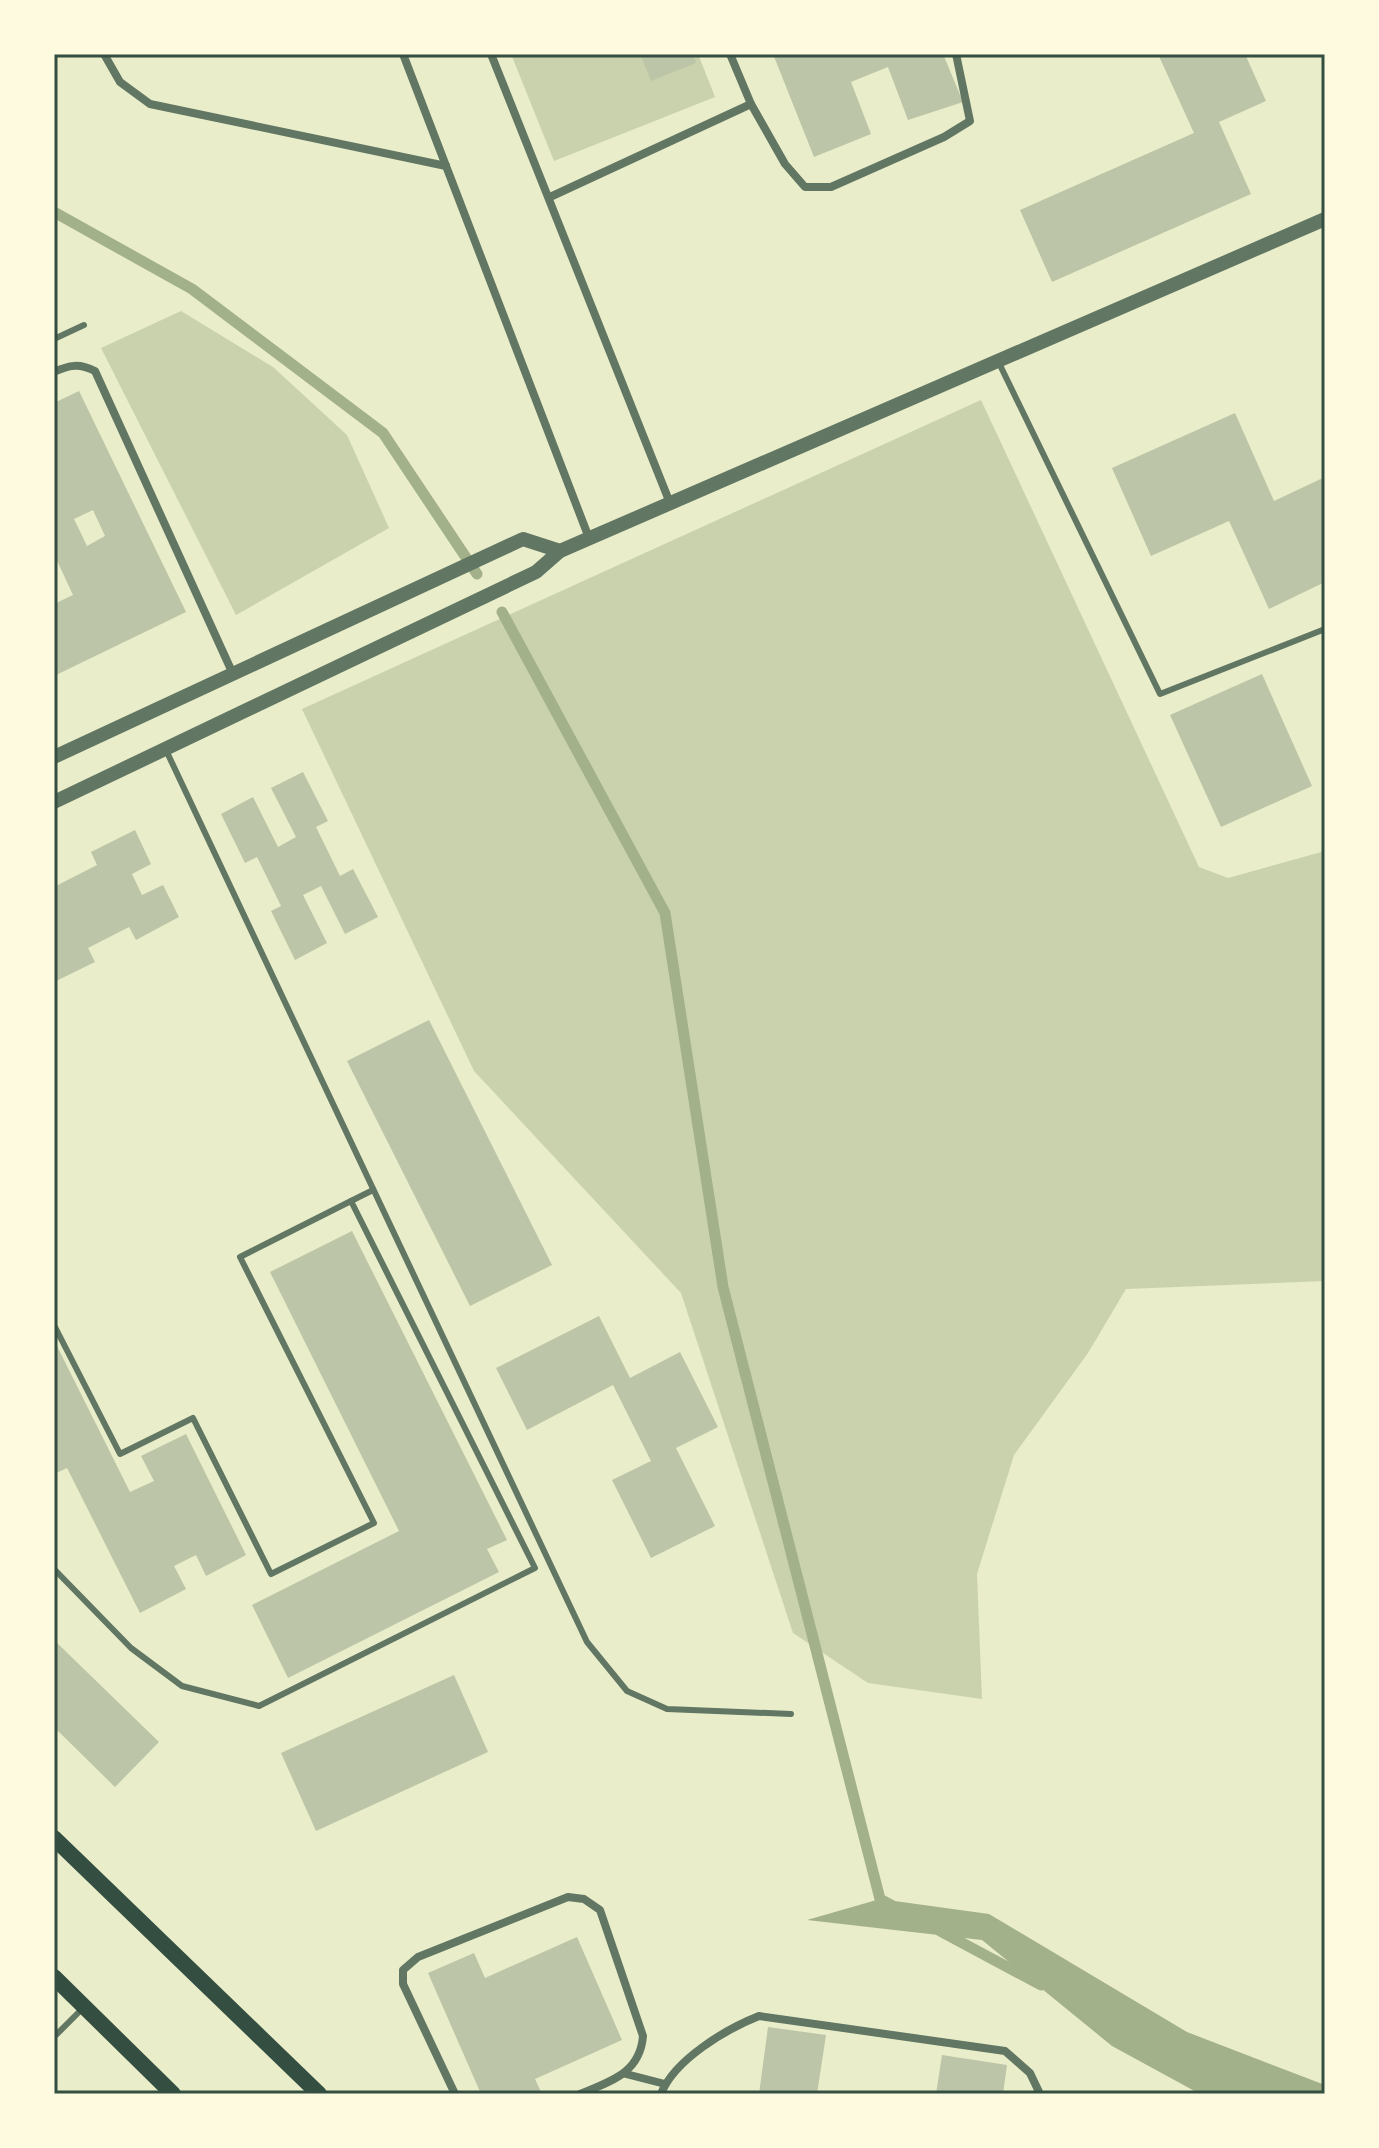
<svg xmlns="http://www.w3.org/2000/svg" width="1379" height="2148" viewBox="0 0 1379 2148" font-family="'PT Sans Narrow',sans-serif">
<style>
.green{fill:#cad2ad}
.water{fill:#a3b18a}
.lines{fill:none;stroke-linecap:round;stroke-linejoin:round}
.stream{stroke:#a3b18a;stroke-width:11}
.building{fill:#bcc5a7;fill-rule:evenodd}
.service{stroke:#617663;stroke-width:6}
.minor{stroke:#617663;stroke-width:8}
.tertiary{stroke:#617663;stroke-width:14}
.secondary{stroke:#344e41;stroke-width:16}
.neatline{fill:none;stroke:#344e41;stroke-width:3}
</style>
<rect width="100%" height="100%" fill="#e9edc9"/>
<g class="green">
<polygon points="511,54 698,54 715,97 554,161"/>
<polygon points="181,311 273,367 347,435 389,528 236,615 101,348"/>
<polygon points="981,400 1199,867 1228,878 1325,851 1325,1281 1126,1289 1088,1353 1014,1455 977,1574 982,1699 868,1683 793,1633 681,1293 474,1071 302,709"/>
</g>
<polygon class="water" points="880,1899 989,1914 1187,2032 1325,2085 1325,2094 1200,2094 1112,2046 982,1940 807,1920"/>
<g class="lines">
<g class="stream">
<polyline points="54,212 192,289 383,433 477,574"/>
<polyline points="502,612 665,913 723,1287 880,1899 893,1906"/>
<polyline points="940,1931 1041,1985"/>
</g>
</g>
<g class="building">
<polygon points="640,54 693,54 696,63 651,81"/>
<polygon points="773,54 943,54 963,102 908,120 888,67 851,82 871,134 814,157"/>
<polygon points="1158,54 1245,54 1266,101 1219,122 1251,194 1052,282 1020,210 1194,133"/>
<path d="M79,391L186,612L54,676V604L73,595L54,554V403ZM93,510L105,536L87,546L74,519Z"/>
<polygon points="1235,413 1274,501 1325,477 1325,582 1269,609 1229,521 1151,556 1112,468"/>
<polygon points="1262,674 1312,786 1221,827 1170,715"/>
<polygon points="303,772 328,821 316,827 340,876 353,869 378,917 345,934 321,886 303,895 327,943 295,960 271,911 281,906 257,857 245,863 221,814 253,797 278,847 296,837 271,788"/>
<polygon points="135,830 151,864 132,874 142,895 163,885 179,917 136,940 129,927 88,948 95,962 54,982 54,887 97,865 91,852"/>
<polygon points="429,1020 552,1265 470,1306 347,1061"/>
<polygon points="352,1231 507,1540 487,1549 499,1572 288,1678 252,1605 399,1531 270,1272"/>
<polygon points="599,1316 630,1378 680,1352 718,1427 676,1448 715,1526 651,1558 612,1480 651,1461 613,1385 527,1430 496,1368"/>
<polygon points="57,1346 130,1492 154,1481 141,1456 186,1434 246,1555 206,1576 196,1555 174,1566 186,1589 140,1613 67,1468 54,1474 54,1348"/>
<polygon points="54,1640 159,1742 115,1787 54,1727"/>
<polygon points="454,1675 488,1752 316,1831 281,1753"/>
<polygon points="577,1937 622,2040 535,2079 542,2094 481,2094 428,1973 474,1953 485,1978"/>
<polygon points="768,2027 826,2035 817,2094 759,2094"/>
<polygon points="942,2055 1007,2065 1003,2094 936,2094"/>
</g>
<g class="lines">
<g class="service">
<polyline points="54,339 84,325"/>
<polyline points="998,361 1160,694 1325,629"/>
<polyline points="165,748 587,1642 627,1691 667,1709 791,1714"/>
<polyline points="351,1201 373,1190"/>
<polyline points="54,1325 120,1454 193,1418 271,1574 374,1523 240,1257 351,1201 535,1568 259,1706 182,1686 131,1648 54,1569"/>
<polyline points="54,2037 82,2009"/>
</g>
<g class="minor">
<polyline points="104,54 120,82 150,104 446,166"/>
<polyline points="403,54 589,538"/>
<polyline points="491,54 670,503"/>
<polyline points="751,104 785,164 805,187 831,187 944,137 970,121 956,54"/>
<polyline points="550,197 751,104 730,54"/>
<path d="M54,372C69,365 79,363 95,371L233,674"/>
<polyline points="626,2074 665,2084"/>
<path d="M455,2094L403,1984V1970L418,1957L568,1897L584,1899L600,1910L643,2036C640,2073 611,2081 580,2094"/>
<path d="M661,2094C674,2060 726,2029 759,2016L1005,2051L1030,2073L1040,2094"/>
</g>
<g class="tertiary">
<polyline points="54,757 523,539 560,551"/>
<polyline points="54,802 536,572 560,551 1325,219"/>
</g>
<g class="secondary">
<polyline points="54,1838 319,2094"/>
<polyline points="54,1977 173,2094"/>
</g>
</g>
<rect width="1379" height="2148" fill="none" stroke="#fefae0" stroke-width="112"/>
<rect x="56" y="56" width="1267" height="2036" class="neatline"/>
</svg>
